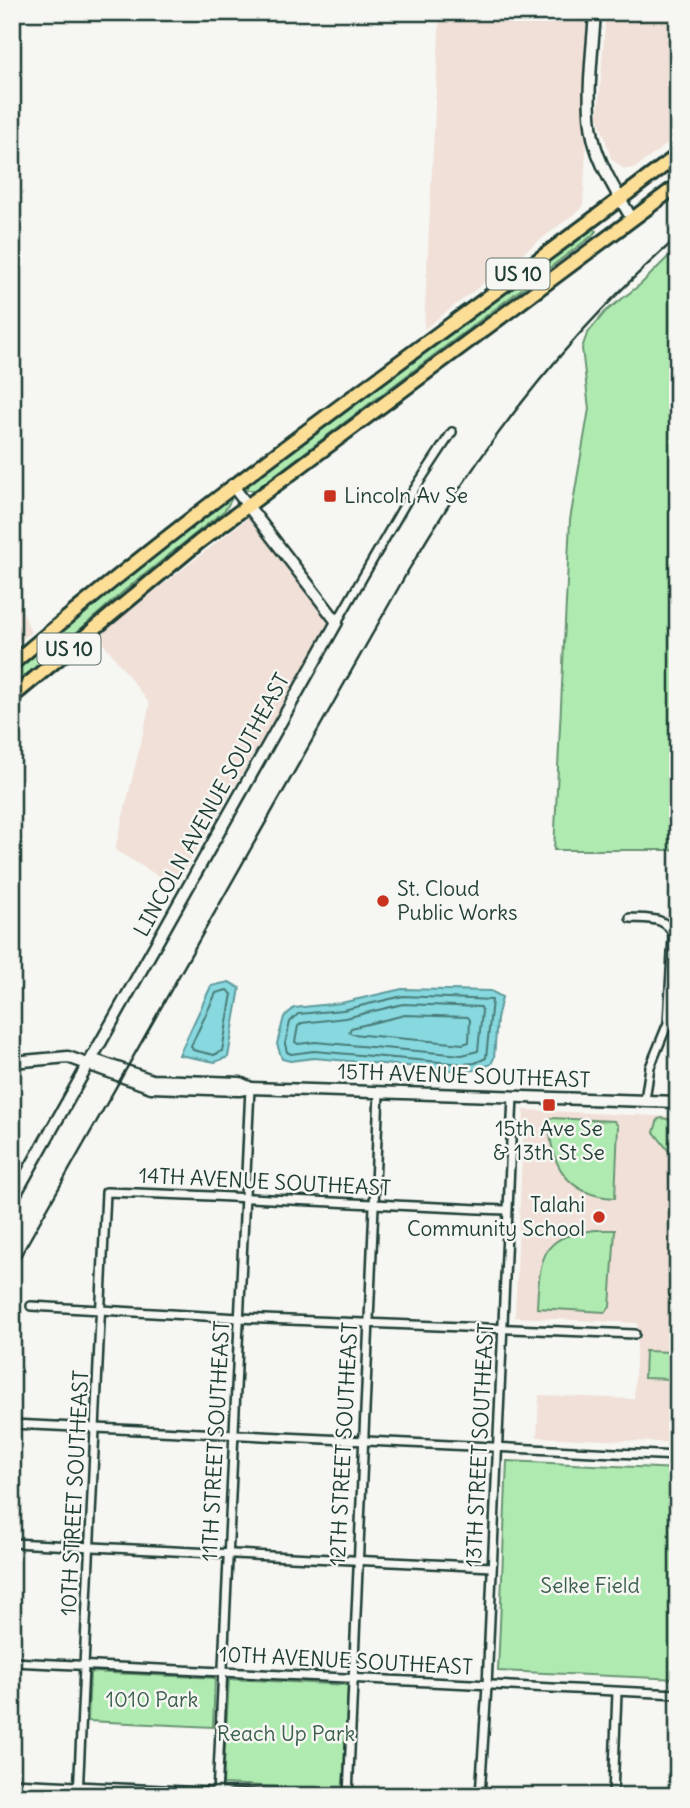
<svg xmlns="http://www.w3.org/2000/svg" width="690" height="1808" viewBox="0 0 690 1808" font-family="Delius,sans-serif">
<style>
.built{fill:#f0e0d7}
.green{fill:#afebb1;stroke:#679472;stroke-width:2}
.water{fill:#87d8df;stroke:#5d9a9b;stroke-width:2}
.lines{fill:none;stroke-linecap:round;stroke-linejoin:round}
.shore{stroke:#497b78;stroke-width:2}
.street-casing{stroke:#1f3d34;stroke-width:12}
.secondary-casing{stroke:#1f3d34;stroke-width:15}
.highway-casing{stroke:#1f3d34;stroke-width:18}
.street{stroke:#f6f6f2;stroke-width:7}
.secondary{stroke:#f6f6f2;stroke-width:10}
.highway{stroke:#fdde96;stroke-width:12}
.rail{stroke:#1f3d34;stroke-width:2.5}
.poi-dot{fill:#c8321e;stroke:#f6f6f2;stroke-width:2.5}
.labels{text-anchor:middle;stroke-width:5;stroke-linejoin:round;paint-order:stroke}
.shield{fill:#f6f6f2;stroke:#60746d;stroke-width:2}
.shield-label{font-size:19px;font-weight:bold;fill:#1f3d34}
.poi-label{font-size:21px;fill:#1f3d34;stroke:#f6f6f2;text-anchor:start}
.street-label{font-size:21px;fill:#1f3d34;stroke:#f6f6f2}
.park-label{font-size:21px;fill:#3c604d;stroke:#f6f6f2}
</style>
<rect width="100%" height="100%" fill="#f6f6f2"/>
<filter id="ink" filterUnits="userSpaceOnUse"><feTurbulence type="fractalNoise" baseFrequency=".0143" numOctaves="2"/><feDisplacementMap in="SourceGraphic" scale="14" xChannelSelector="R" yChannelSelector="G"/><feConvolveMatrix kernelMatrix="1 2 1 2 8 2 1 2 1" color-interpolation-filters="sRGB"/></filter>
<g filter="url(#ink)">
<g class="built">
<polygon points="440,12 593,12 583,207 424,329"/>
<polygon points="606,12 678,12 678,136 635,168 624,169 611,158 598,116"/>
<polygon points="249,517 332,622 175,886 115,850 150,704 98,636"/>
<polygon points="12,586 31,632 12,648"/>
<polygon points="524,1110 678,1117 678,1443 537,1437 539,1395 634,1399 638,1323 515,1317"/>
</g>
<g class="green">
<polygon points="593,228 596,231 592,236 255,490 246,490 248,484 258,476 359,401 405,364"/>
<polygon points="678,247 678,850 554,850 570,520 589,409 582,348 587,334 605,312 641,284"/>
<polygon points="229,499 231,500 225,510 124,591 12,689 12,675 116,584 217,503"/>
<path d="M550,1118L614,1121L618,1126L615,1198C567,1196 548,1163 550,1118Z"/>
<polygon points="663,1118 678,1122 678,1163 654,1132 658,1119"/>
<path d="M595,1230H615L610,1307L605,1312L537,1308C538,1290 538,1256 553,1244C564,1234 582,1232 595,1230Z"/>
<polygon points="645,1351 672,1352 671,1379 644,1378"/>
<polygon points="507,1461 678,1469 678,1679 498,1671"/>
<polygon points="90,1672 215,1678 213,1727 88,1721"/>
<polygon points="229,1679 348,1685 343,1790 223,1784"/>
</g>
<g class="water">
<polygon points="229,982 240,988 228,1057 215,1062 179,1055 211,986"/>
<polygon points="402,989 491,991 502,997 497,1019 494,1058 491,1064 476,1070 463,1071 314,1058 290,1061 282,1059 277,1044 284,1017 294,1008 341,1003"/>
</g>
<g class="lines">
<g class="shore">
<polygon points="227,990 232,994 222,1051 214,1055 193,1050 191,1046 216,993"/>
<polygon points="403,996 492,1000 486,1058 475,1063 463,1064 314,1051 291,1054 287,1052 285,1044 290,1022 298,1014 343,1010"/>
<polygon points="403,1004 481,1007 482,1011 478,1051 462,1055 315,1042 298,1044 295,1042 298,1026 302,1023 345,1018"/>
<polygon points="405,1015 468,1017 470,1020 469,1042 463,1044 352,1034 349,1032 351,1028"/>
</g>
<g class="street-casing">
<g id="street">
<polyline points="337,622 406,502 452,432"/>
<path d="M630,918C647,919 668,916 673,936L668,1023L650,1067L645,1100"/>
<polyline points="31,1306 239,1318 635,1334"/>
<polyline points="12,1424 678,1456"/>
<polyline points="12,1543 492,1567"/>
<polyline points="12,1662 678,1694"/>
<polyline points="12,1783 291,1796"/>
<path d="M78,1796L106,1192C240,1196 373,1205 507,1210"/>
<polyline points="217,1796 250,1088"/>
<polyline points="348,1796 379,1093"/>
<polyline points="480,1796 487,1686 513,1096"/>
<polyline points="613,1796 617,1692"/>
</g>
</g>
<g class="secondary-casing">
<g id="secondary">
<path d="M595,12C593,48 585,102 593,137C598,163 619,197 632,219"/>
<polyline points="12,1062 68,1057 151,1087 239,1090 250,1088 678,1102"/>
<polyline points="89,1063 97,1061 152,1080 240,1083 249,1087"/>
<polyline points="12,1200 337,622 232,485"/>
</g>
</g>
<g class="highway-casing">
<g id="highway">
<path d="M12,664C225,482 456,325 678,155"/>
<polyline points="12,697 199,542 678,185"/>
</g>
</g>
<use href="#street" class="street"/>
<use href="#secondary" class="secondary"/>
<use href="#highway" class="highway"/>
<path class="rail" d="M12,1271L408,571C481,446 569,332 678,237"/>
</g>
</g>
<g class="poi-dot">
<rect x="323" y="489" width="14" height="14" rx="3.5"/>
<circle cx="383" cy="901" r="7"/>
<rect x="542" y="1098" width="14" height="14" rx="3.5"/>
<circle cx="599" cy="1217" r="7"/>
</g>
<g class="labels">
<g class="shield">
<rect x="486.5" y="258.5" width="63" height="31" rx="5"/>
<rect x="37.5" y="633.5" width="63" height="31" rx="5"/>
</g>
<g class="shield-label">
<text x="518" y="281">US 10</text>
<text x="69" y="656">US 10</text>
</g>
<g class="poi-label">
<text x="344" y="503">Lincoln Av Se</text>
<text x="397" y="896">St. Cloud<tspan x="397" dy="24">Public Works</tspan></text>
<text x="549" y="1136" text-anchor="middle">15th Ave Se<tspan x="549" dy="24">&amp; 13th St Se</tspan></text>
<text x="585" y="1212" text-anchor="end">Talahi<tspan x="585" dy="24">Community School</tspan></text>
</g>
<g class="street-label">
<text transform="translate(212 805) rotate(-61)" y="7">LINCOLN AVENUE SOUTHEAST</text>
<text transform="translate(464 1076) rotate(2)" y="7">15TH AVENUE SOUTHEAST</text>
<text transform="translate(265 1182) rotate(3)" y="7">14TH AVENUE SOUTHEAST</text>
<text transform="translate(216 1441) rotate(-87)" y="7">11TH STREET SOUTHEAST</text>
<text transform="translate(344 1444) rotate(-87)" y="7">12TH STREET SOUTHEAST</text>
<text transform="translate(480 1445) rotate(-87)" y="7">13TH STREET SOUTHEAST</text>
<text transform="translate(75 1493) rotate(-87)" y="7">10TH STREET SOUTHEAST</text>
<text transform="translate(346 1661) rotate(3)" y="7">10TH AVENUE SOUTHEAST</text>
</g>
<g class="park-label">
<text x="590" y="1593">Selke Field</text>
<text x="152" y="1707">1010 Park</text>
<text x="286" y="1741">Reach Up Park</text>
</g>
</g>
<rect width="690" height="1808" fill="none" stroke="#f6f6f2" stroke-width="42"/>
<rect x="21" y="21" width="648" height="1766" fill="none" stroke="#1f3d34" stroke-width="2.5" filter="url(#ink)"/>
</svg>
